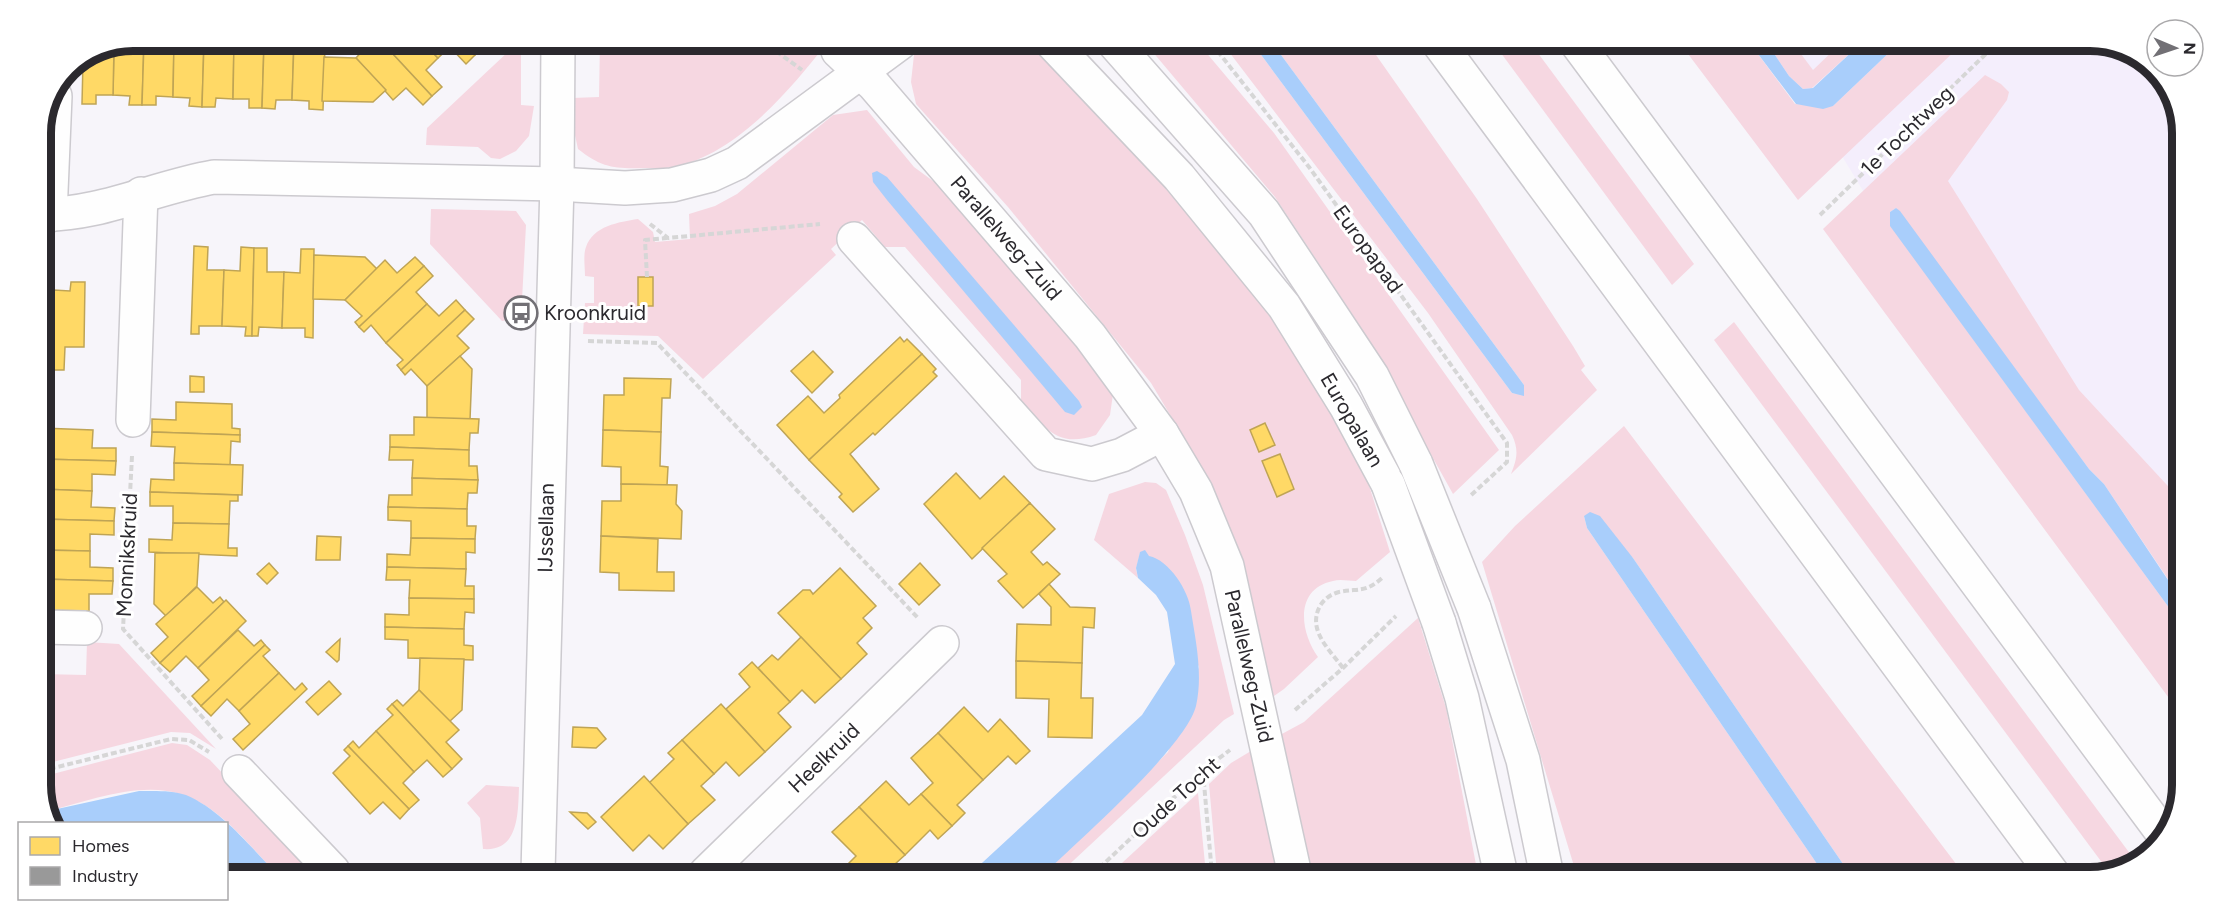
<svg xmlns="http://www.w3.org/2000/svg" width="2223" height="918" viewBox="0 0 2223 918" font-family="Figtree,sans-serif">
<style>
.built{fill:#f4eefc}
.green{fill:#f6d7e1}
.water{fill:#a9cefb}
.homes{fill:#ffd966;stroke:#bfa455;stroke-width:1.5}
.industry{fill:#999;stroke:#787779;stroke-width:1.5}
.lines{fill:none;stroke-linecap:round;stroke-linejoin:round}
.minor-casing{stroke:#cccacf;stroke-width:36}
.major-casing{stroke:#cccacf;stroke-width:36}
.highway-casing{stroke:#cccacf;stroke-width:36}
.path{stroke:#d6d6d6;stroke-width:4;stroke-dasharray:6 3;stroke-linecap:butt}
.minor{stroke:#fefefe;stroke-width:33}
.major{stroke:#fefefe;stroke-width:33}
.highway{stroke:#fefefe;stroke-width:33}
.major-bridge-casing{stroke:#cccacf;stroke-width:36;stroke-linecap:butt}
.major-bridge{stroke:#fefefe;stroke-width:33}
.labels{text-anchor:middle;stroke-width:6;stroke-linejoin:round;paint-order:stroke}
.street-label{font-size:21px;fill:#2b292e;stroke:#fff}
.poi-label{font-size:21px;fill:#2b292e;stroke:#fff;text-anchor:start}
.rim{fill:none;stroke:#2b292e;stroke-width:8}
</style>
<rect width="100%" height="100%" fill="#f7f5fa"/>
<polygon class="built" points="1762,46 2125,47 2167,81 2182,127 2177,706 1834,143"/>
<g class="green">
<path d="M600,42L827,43C790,90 736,155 673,167C665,169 655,168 646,168C615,169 602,168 578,149L573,126L572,98L599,97Z"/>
<path d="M927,43L1033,44L1040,47L1258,288L1362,463L1390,552L1356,581C1349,581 1340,579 1333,581C1294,589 1300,632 1318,657L1284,689L1274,696L1218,501L1196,458L1151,383L1008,207L916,104L911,82L914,55Z"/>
<polygon points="1146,44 1199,44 1274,133 1499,450 1453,494 1356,320 1275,197"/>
<path d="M1223,44H1253L1512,393L1524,395V385L1273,44L1369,45L1477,199L1573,346L1585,366L1581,370L1597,390L1511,474C1517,459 1519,450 1512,435L1428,313Z"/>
<polygon points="1495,45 1532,45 1694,264 1672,285"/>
<polygon points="1682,46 1752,46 1795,104 1833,106 1895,47 1959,47 1798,200"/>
<polygon points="1769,46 1795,46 1813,70 1838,46 1858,46 1812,88 1803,89 1789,76"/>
<polygon points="521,49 521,105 534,106 529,136 516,151 500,159 491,158 478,147 426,145 427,128 510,50"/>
<polygon points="1985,75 2001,84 2009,92 2007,100 1948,181 2079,390 2179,498 2179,514 2170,529 2178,541 2178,594 2104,484 2089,469 1896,208 1890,212 1890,225 2178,620 2177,709 1823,229"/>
<path d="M867,110L914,167L948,192L1041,300L1113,394L1110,415L1096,435C1057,449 1044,427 1021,400V380L905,247H885L862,220L831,249L836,255L703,379L658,336L583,334L585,303H594V277L585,276C585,267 583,255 586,247C593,226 619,222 638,219L653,232L655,242L690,239L689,214L715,206L737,194L833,115Z"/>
<polygon points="431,209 516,211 526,225 522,300 510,300 509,320 502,321 430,244"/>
<polygon points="1734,322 2137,863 2109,872 1714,340"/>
<polygon points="1624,426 1966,877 1852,877 1633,558 1584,516 1587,528 1826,877 1577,876 1482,562 1515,526"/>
<polygon points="1145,482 1156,483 1166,490 1185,535 1203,585 1234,714 1224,720 1059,874 1044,874 1168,752 1199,667 1149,556 1140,553 1136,569 1138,578 1094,540 1109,494"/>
<polygon points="1418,618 1446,708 1478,875 1310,875 1280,735 1304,722"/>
<polygon points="87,642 119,644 216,749 190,733 171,732 41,765 41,674 86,675"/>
<path d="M172,743L187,745L210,760L314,871H274C248,844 220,807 183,795C141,780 89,801 48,811L41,792V777Z"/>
<polygon points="1251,751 1277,875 1217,874 1209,784 1231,763"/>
<path d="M486,785L519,787C518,813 519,852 483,849L480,818L467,803Z"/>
<polygon points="1198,793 1206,874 1110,874"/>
</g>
<g class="water">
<polygon points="1253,44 1273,44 1524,385 1524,396 1512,393"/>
<polygon points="1752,46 1769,46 1789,76 1803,89 1813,88 1858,46 1895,47 1833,106 1823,109 1796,104"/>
<polygon points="877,171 887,177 1079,401 1082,407 1074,415 1065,412 887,200 873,182 872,173"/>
<polygon points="1896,208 1900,211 2089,469 2104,484 2178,595 2178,620 1890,226 1890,212"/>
<polygon points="1590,512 1600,516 1633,558 1852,877 1826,877 1587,528 1584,516"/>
<path d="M1145,550L1149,556C1169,560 1189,591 1191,611C1196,642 1203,675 1196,706C1185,748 1079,840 1044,874H970L1142,715L1175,664L1167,612L1156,595L1138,578L1136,568L1140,552Z"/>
<path d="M139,791C154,791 172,790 186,795C221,810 248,844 274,871H227L226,824L53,823L48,811Z"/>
</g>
<g class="homes">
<polygon points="133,40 144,41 142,105 129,105 130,96 113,95 114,48"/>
<polygon points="144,41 174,41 173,97 156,96 156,105 142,105"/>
<polygon points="174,41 204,42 202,107 189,106 190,98 173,97"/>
<polygon points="221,41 234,41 233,99 216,98 215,107 202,107 204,42"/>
<polygon points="234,41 264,44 262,108 249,108 249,99 233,99"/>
<polygon points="281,41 294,41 292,100 276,100 275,109 262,108 264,44 281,44"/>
<polygon points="294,41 325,45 323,110 309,109 309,101 292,100"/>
<polygon points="371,41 381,41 432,96 423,105 406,88 393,100 356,58"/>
<polygon points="381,41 422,42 438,58 426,70 442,87 432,96"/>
<polygon points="422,42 463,42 475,55 466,64 450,47 438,58"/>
<polygon points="463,42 482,42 485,45 475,55"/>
<polygon points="114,48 113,95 96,95 96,104 82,104 83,61"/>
<polygon points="324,57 356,58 386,90 373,102 322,101"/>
<polygon points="194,246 208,247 207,270 224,270 222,326 199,326 199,334 191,334"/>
<polygon points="241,247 254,248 252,336 245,336 246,327 222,326 224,270 240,271"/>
<polygon points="254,248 267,248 267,272 284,272 282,328 259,327 258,336 252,336"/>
<polygon points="301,249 314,249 313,338 305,337 305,328 282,328 284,272 300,273"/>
<polygon points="314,255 365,257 377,269 345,300 313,299"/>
<polygon points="415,257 424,266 359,327 355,322 362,316 345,300 385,260 397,273"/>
<polygon points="424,266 433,276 416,292 427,304 386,343 371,325 364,332 359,327"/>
<rect x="638" y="277" width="15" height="29"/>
<polygon points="71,282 85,282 84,347 65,347 64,370 52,370 54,290 70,291"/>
<polygon points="41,290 54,290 52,370 41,369"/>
<polygon points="456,300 465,310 401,370 397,365 403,360 386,343 427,304 439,316"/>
<polygon points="465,310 474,319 457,336 469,348 427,386 411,369 405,375 401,370"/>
<polygon points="900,337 904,342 907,339 922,354 809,460 777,425 808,396 824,413 840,398 839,395"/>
<polygon points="813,351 833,372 812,393 791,371"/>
<polygon points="922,354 936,369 933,372 937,376 875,435 873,433 850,454 879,489 853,512 839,497 842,494 809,460"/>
<polygon points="460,356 472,369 470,420 427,419 427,386"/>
<polygon points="190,376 204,377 204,392 190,392"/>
<polygon points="624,378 671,379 670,398 662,398 661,432 603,430 604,395 624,395"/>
<polygon points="176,402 232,404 232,428 240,429 240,435 152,432 152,419 176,420"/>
<polygon points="414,417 479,419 478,433 470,433 469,450 390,447 390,435 414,435"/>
<polygon points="1265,423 1275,445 1259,452 1250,430"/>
<polygon points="41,428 93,430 92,448 116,448 116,461 41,459"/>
<polygon points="603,430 661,432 660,466 668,467 667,485 621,484 621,467 602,466"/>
<polygon points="152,432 240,435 240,442 231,441 230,465 174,463 175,447 151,446"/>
<polygon points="390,447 469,450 469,466 477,466 478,480 412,478 413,460 389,460"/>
<polygon points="1280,454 1294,489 1277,497 1262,461"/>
<polygon points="41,459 116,461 115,475 92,474 92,491 41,489"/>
<polygon points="174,463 243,465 242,495 150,492 151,479 174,480"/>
<polygon points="956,473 980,499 1004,476 1030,503 972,559 924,504"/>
<polygon points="412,478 478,480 477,493 468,493 467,509 388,507 389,495 412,495"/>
<polygon points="621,484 677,485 676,504 682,511 681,539 601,536 602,501 621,501"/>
<polygon points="41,489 92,491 91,507 115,508 114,521 41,519"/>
<polygon points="150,492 238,495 238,501 230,501 229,524 173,523 173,506 150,506"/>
<polygon points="1030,503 1055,529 1031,552 1043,565 1047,562 1060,574 1023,608 998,581 1007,574 982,548"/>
<polygon points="388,507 467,509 467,526 476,526 475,539 411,538 411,521 388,520"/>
<polygon points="41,519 114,521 114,535 90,534 90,551 41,550"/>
<polygon points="173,523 229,524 228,548 237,548 237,556 149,552 149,539 172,540"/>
<polygon points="317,536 341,537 340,560 316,560"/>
<polygon points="601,536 658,539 657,572 674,572 674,591 619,590 619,573 600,572"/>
<polygon points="411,538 475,539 475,553 466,552 466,569 387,567 387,554 410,555"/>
<polygon points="41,550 90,551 90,567 113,568 113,581 41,579"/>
<polygon points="155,553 199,553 197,586 166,616 154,604"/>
<polygon points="269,563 278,573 267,584 257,574"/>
<polygon points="920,563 940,585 919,605 899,584"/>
<polygon points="387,567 466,569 465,586 474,586 474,599 409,598 410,580 386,580"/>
<polygon points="840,568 876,606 863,618 872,628 857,643 867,654 841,679 778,613 803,590 810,590 813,594"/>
<polygon points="41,579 113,581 112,594 89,594 89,611 41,610"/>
<polygon points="1049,584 1070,607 1095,608 1094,628 1083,627 1082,663 1016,661 1017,624 1051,625 1051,607 1039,594"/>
<polygon points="197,587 213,603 220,597 224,602 160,663 151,653 168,637 156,624"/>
<polygon points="409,598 474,599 474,613 465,612 464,629 385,627 385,614 409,615"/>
<polygon points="226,600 246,621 198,668 186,656 170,672 160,663"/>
<polygon points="385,627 464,629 464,645 473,646 473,660 408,658 408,640 385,639"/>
<polygon points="238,630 254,646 261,640 265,645 201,706 192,696 209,680 198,668"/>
<polygon points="801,637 841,679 815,703 802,690 790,702 758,668 772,655 778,660"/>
<polygon points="340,639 339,660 337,662 326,652"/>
<polygon points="265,645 270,650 263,656 279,673 239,711 227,699 211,716 201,706"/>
<polygon points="420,658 464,659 462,710 449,722 419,690"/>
<polygon points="1016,661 1082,663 1081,698 1093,698 1092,738 1048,737 1049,699 1016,698"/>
<polygon points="752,662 790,702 778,713 791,727 765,752 726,709 750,687 739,674"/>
<polygon points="279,673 295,690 302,683 307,689 243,750 233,739 250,724 239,711"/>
<polygon points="329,681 341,694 318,715 306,702"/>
<polygon points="419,690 459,730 446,742 462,759 452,769 392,704 397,700 403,706"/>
<polygon points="392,704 452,769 443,777 427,760 414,772 376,731 393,715 387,709"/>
<polygon points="721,704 765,752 739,776 726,762 714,774 682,740"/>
<polygon points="964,707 988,732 1000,719 1030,751 1016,764 1008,756 983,780 938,733"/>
<polygon points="573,727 597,728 606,739 596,748 572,747"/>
<polygon points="376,731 414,772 403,783 419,800 409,809 348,746 353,741 359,748"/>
<polygon points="938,733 983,780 957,805 965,813 952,826 921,794 933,783 911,758"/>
<polygon points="682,740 714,774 701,786 715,800 688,824 649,783 674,759 668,753"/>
<polygon points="348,746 409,809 400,819 383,802 370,814 333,773 350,756 344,750"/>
<polygon points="644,776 688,824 663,849 649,835 633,851 601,817"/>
<polygon points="886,781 909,805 921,794 952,826 938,839 930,830 905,855 859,807"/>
<polygon points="859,807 905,855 885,873 847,873 843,869 856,856 832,832"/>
<polygon points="570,812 587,813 596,822 588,829"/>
</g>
<polygon class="industry" points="2125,47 2159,74 2152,81 2120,48"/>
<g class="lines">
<g class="minor-casing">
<g id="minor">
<polyline points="838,51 874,85 1090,336 1162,434 1196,491 1227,566 1295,875"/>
<path d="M41,214C98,216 156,187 214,177L557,184L625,188L672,185L711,175L737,163L900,43"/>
<polyline points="50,215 55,96"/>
<polyline points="854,239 1046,454 1092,464 1122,455 1162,434"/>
<polyline points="133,420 141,194"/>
<polyline points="41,627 85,628"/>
<polyline points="239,772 333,871"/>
<polyline points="538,872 557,184 558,42"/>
<polyline points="706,873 942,643"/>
</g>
</g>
<g class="major-casing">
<g id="major">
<polyline points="1053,44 1179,177 1284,306 1346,406 1388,484"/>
<polyline points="1115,44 1264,213 1372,376 1416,464"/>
<polyline points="1474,608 1523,760 1547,876"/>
<polyline points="1439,623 1462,698 1501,875"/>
</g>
</g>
<g class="highway-casing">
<g id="highway">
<polyline points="1440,45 2055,877"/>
<polyline points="1578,45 2164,835"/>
</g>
</g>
<g class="path">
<polyline points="756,43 769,46 771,43"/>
<polyline points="1212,44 1309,167 1507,443 1507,462 1469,497"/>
<polyline points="769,46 802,70"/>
<polyline points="1820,215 1993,47"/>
<polyline points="650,224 668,238 820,224"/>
<polyline points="647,277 645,240 667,238"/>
<polyline points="588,341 657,343 918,618"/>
<polyline points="132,456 123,629 223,740"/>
<path d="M1343,668C1329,649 1307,630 1320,606C1324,599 1331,594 1339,592C1359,588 1365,593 1382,578"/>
<polyline points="1295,710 1343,668 1396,616"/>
<polyline points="41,771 171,739 189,740 209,752"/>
<polyline points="1203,772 1212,874"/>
<polyline points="1093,874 1202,771 1230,750"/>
</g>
<use href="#minor" class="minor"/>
<use href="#major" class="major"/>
<use href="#highway" class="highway"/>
<g class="major-bridge-casing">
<g id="major-bridge">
<polyline points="1416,464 1474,608"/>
<polyline points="1388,484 1439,623"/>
</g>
</g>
<use href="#major-bridge" class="major-bridge"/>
</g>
<defs>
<g id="bus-ring" transform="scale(1.725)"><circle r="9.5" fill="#fff" stroke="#727075" stroke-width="1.5"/><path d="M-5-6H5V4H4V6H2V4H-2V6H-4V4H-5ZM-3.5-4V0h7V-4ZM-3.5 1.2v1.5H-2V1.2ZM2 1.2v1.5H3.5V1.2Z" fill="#727075"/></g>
</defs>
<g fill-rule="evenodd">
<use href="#bus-ring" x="521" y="313"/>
</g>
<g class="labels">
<g class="street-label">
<text transform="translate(1907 131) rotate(-44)" y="7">1e Tochtweg</text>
<text transform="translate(1006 238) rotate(49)" y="7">Parallelweg-Zuid</text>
<text transform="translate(1368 249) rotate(54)" y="7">Europapad</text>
<text transform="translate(1352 420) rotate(60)" y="7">Europalaan</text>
<text transform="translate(546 528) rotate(-89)" y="7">IJssellaan</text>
<text transform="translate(127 555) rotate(-87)" y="7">Monnikskruid</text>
<text transform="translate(1249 666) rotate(77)" y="7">Parallelweg-Zuid</text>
<text transform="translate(824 758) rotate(-44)" y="7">Heelkruid</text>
<text transform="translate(1176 798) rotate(-42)" y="7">Oude Tocht</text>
</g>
<g class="poi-label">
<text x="544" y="320">Kroonkruid</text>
</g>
</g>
<path d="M0 0H2223V918H0ZM133 51H2090A82 82 0 0 1 2172 133V785A82 82 0 0 1 2090 867H133A82 82 0 0 1 51 785V133A82 82 0 0 1 133 51Z" fill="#fff" fill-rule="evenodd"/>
<path class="rim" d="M133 51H2090A82 82 0 0 1 2172 133V785A82 82 0 0 1 2090 867H133A82 82 0 0 1 51 785V133A82 82 0 0 1 133 51Z"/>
<rect x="18" y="822" width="210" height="78" fill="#ffffff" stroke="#aaa9ab" stroke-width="1.5"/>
<rect x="30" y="837" width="30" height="18" fill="#ffd966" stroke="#aaa9ab" stroke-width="1.5"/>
<text x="72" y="852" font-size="18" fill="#2b292e">Homes</text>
<rect x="30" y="867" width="30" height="18" fill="#999999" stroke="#aaa9ab" stroke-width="1.5"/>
<text x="72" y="882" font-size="18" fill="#2b292e">Industry</text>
<g transform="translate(2175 48) rotate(92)"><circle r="28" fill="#ffffff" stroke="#aaa9ab" stroke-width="1.5"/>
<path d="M0-4.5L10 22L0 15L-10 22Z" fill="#727075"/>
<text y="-9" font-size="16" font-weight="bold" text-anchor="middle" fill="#2b292e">N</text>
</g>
</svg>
